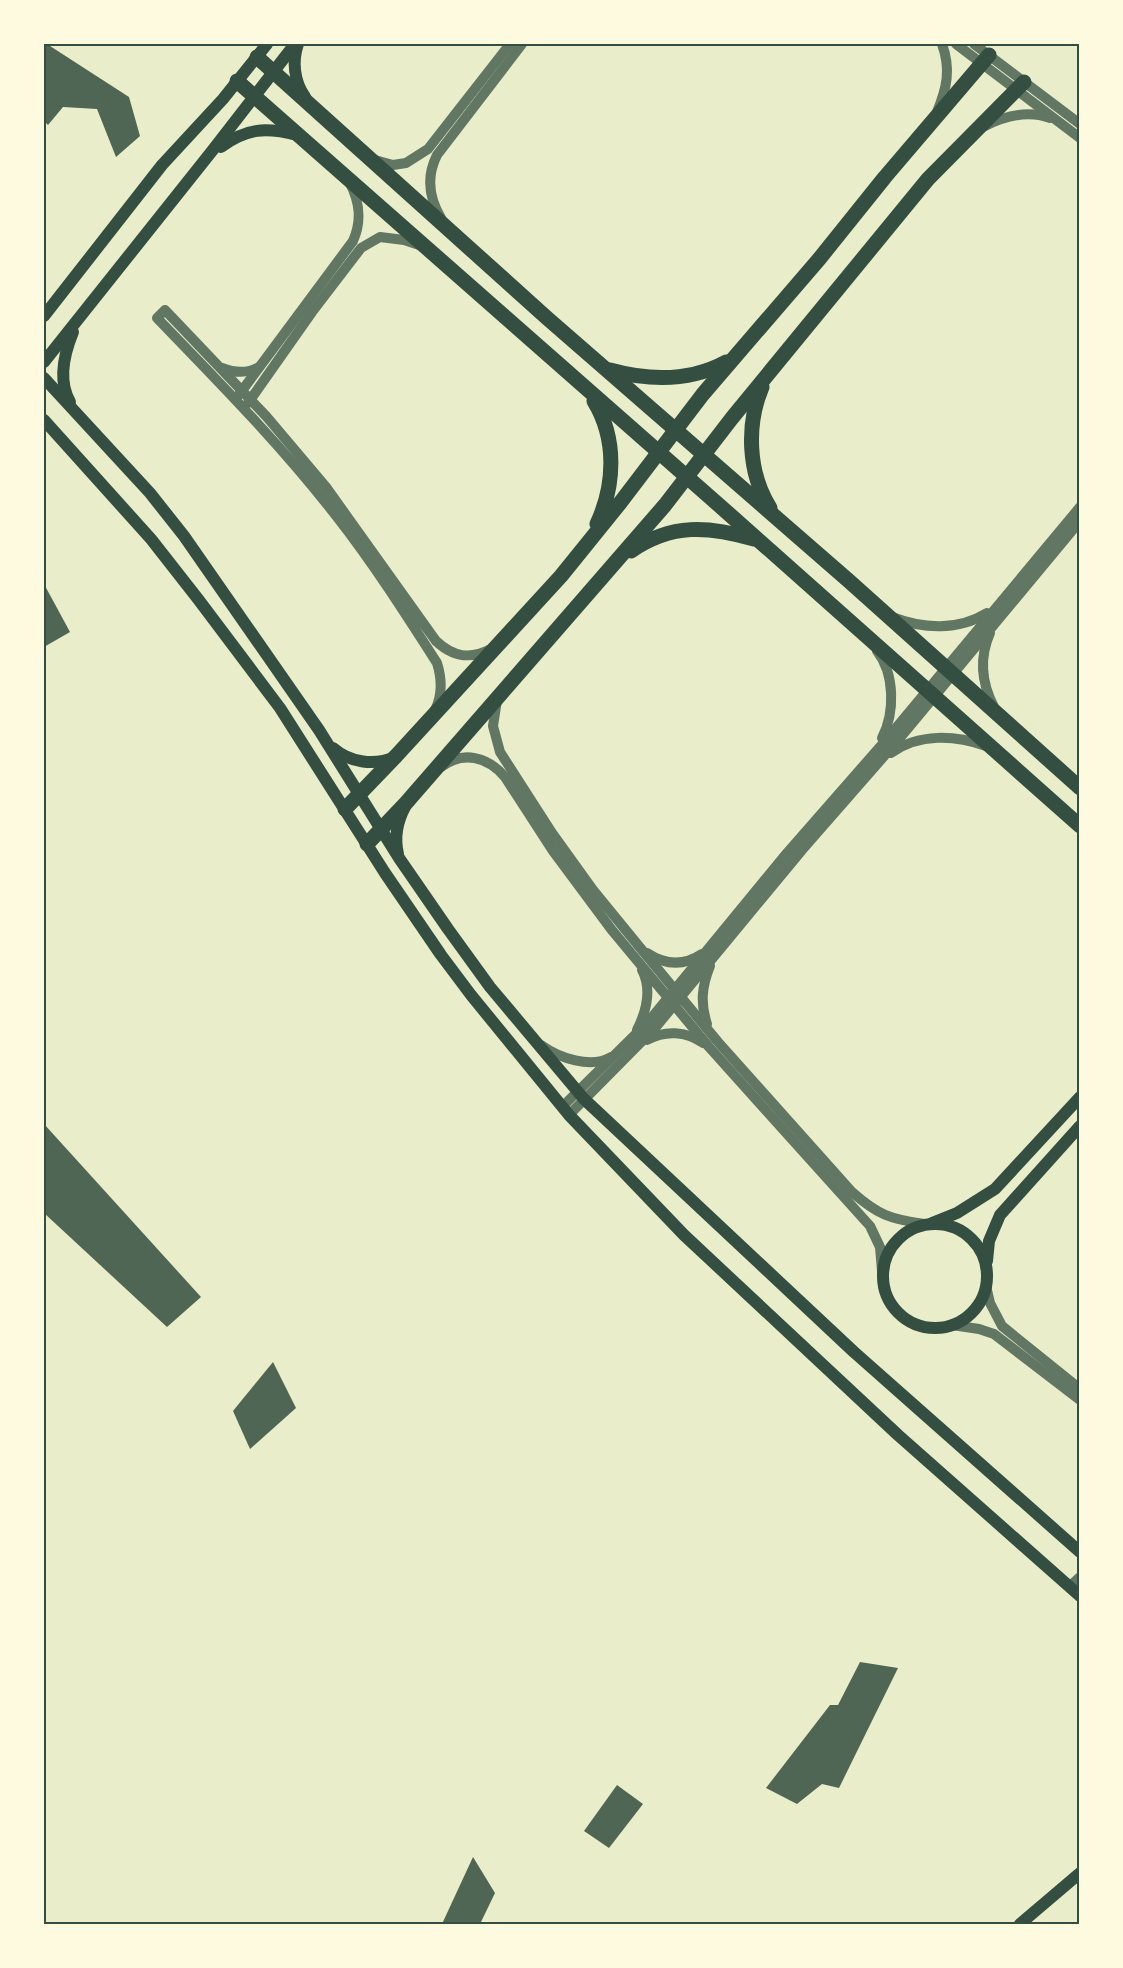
<svg xmlns="http://www.w3.org/2000/svg" width="1123" height="1968" viewBox="0 0 1123 1968" font-family="'Titillium Web',sans-serif">
<style>
.building{fill:#4f6655}
.lines{fill:none;stroke-linecap:round;stroke-linejoin:round}
.tertiary{stroke:#617663;stroke-width:10}
.secondary{stroke:#344e41;stroke-width:12}
.primary{stroke:#344e41;stroke-width:15}
.neatline{fill:none;stroke:#344e41;stroke-width:2}
</style>
<rect width="100%" height="100%" fill="#e9edc9"/>
<g class="building">
<polygon points="44,44 49,44 50,46 129,97 140,136 116,157 97,109 63,107 48,125 44,121"/>
<polygon points="44,584 70,632 44,647"/>
<polygon points="44,1124 201,1297 167,1327 44,1213"/>
<polygon points="273,1362 296,1408 250,1449 233,1411"/>
<polygon points="860,1662 898,1668 839,1788 822,1784 797,1804 766,1788 830,1705 838,1705"/>
<polygon points="617,1785 643,1804 609,1848 584,1831"/>
<polygon points="473,1857 495,1893 480,1924 442,1924"/>
</g>
<g class="lines">
<g class="tertiary">
<polyline points="956,44 1080,138"/>
<polyline points="974,44 1080,124"/>
<path d="M937,112C947,88 951,69 942,44"/>
<path d="M985,126C1005,116 1028,110 1050,118"/>
<polyline points="375,160 393,165 406,163 428,149 510,44"/>
<path d="M441,218C429,198 426,177 437,155L522,44"/>
<path d="M222,368C235,373 247,374 259,367"/>
<path d="M238,396L353,241C362,221 360,203 350,183"/>
<polyline points="248,403 312,312 361,248 380,237 404,240 419,245"/>
<path d="M892,617C923,629 958,631 987,613"/>
<path d="M990,633C979,658 981,682 994,707"/>
<path d="M877,651C895,674 895,713 882,738"/>
<path d="M497,700L493,726L500,752L552,833L593,890L642,950L718,1042L852,1192C878,1215 890,1219 924,1224"/>
<path d="M435,710C443,694 442,679 437,663C405,613 373,563 337,517C282,446 219,382 157,318L165,310L266,416L326,487L436,641C453,657 470,660 491,649"/>
<path d="M891,753C919,733 955,735 986,746"/>
<path d="M441,767C463,750 488,757 505,777L553,851L611,929L709,1047L870,1226L880,1247L882,1271"/>
<path d="M647,953C665,965 684,966 702,954"/>
<path d="M707,1024C700,1003 702,986 710,966"/>
<path d="M637,1030C646,1012 652,989 642,970"/>
<path d="M647,1040C665,1030 686,1031 703,1043"/>
<path d="M541,1045C559,1058 591,1069 611,1057"/>
<polyline points="563,1106 649,1021 787,853 886,740 1080,507"/>
<polyline points="569,1115 655,1028 802,850 899,739 1080,521"/>
<polyline points="986,1286 990,1303 1002,1326 1080,1389"/>
<polyline points="952,1325 979,1329 994,1334 1080,1400"/>
<polyline points="1069,1587 1080,1577"/>
</g>
<g class="secondary">
<path d="M298,44C292,61 294,81 305,97"/>
<path d="M221,147C247,128 266,127 297,135"/>
<polyline points="44,316 162,165 223,99 267,44"/>
<polyline points="44,362 212,151 295,44"/>
<polyline points="44,378 150,493 184,536 319,730 399,858 448,929 490,987 584,1099 854,1352 1080,1552"/>
<path d="M70,402C58,381 64,354 73,332"/>
<polyline points="44,420 151,539 198,599 280,708 385,873 441,955 471,995 569,1115 684,1235 898,1435 1080,1596"/>
<path d="M333,748C350,763 375,766 395,757"/>
<path d="M398,854C394,837 397,822 405,807"/>
<polyline points="932,1223 957,1213 995,1189 1080,1097"/>
<circle cx="935" cy="1276" r="52"/>
<polyline points="987,1261 989,1241 1000,1215 1080,1126"/>
<polyline points="1020,1924 1080,1873"/>
</g>
<g class="primary">
<polyline points="257,57 547,318 849,581 1080,788"/>
<polyline points="237,81 729,514 1080,826"/>
<path d="M610,370C650,381 689,382 726,362"/>
<path d="M762,387C746,425 748,473 770,508"/>
<path d="M594,401C617,439 615,485 597,524"/>
<path d="M631,551C672,523 708,526 754,539"/>
<polyline points="345,809 396,756 561,576 620,503 703,394 820,258 885,177 989,55"/>
<polyline points="367,844 406,803 665,505 732,418 928,179 1024,82"/>
</g>
</g>
<rect width="1123" height="1968" fill="none" stroke="#fefae0" stroke-width="90"/>
<rect x="45" y="45" width="1033" height="1878" class="neatline"/>
</svg>
